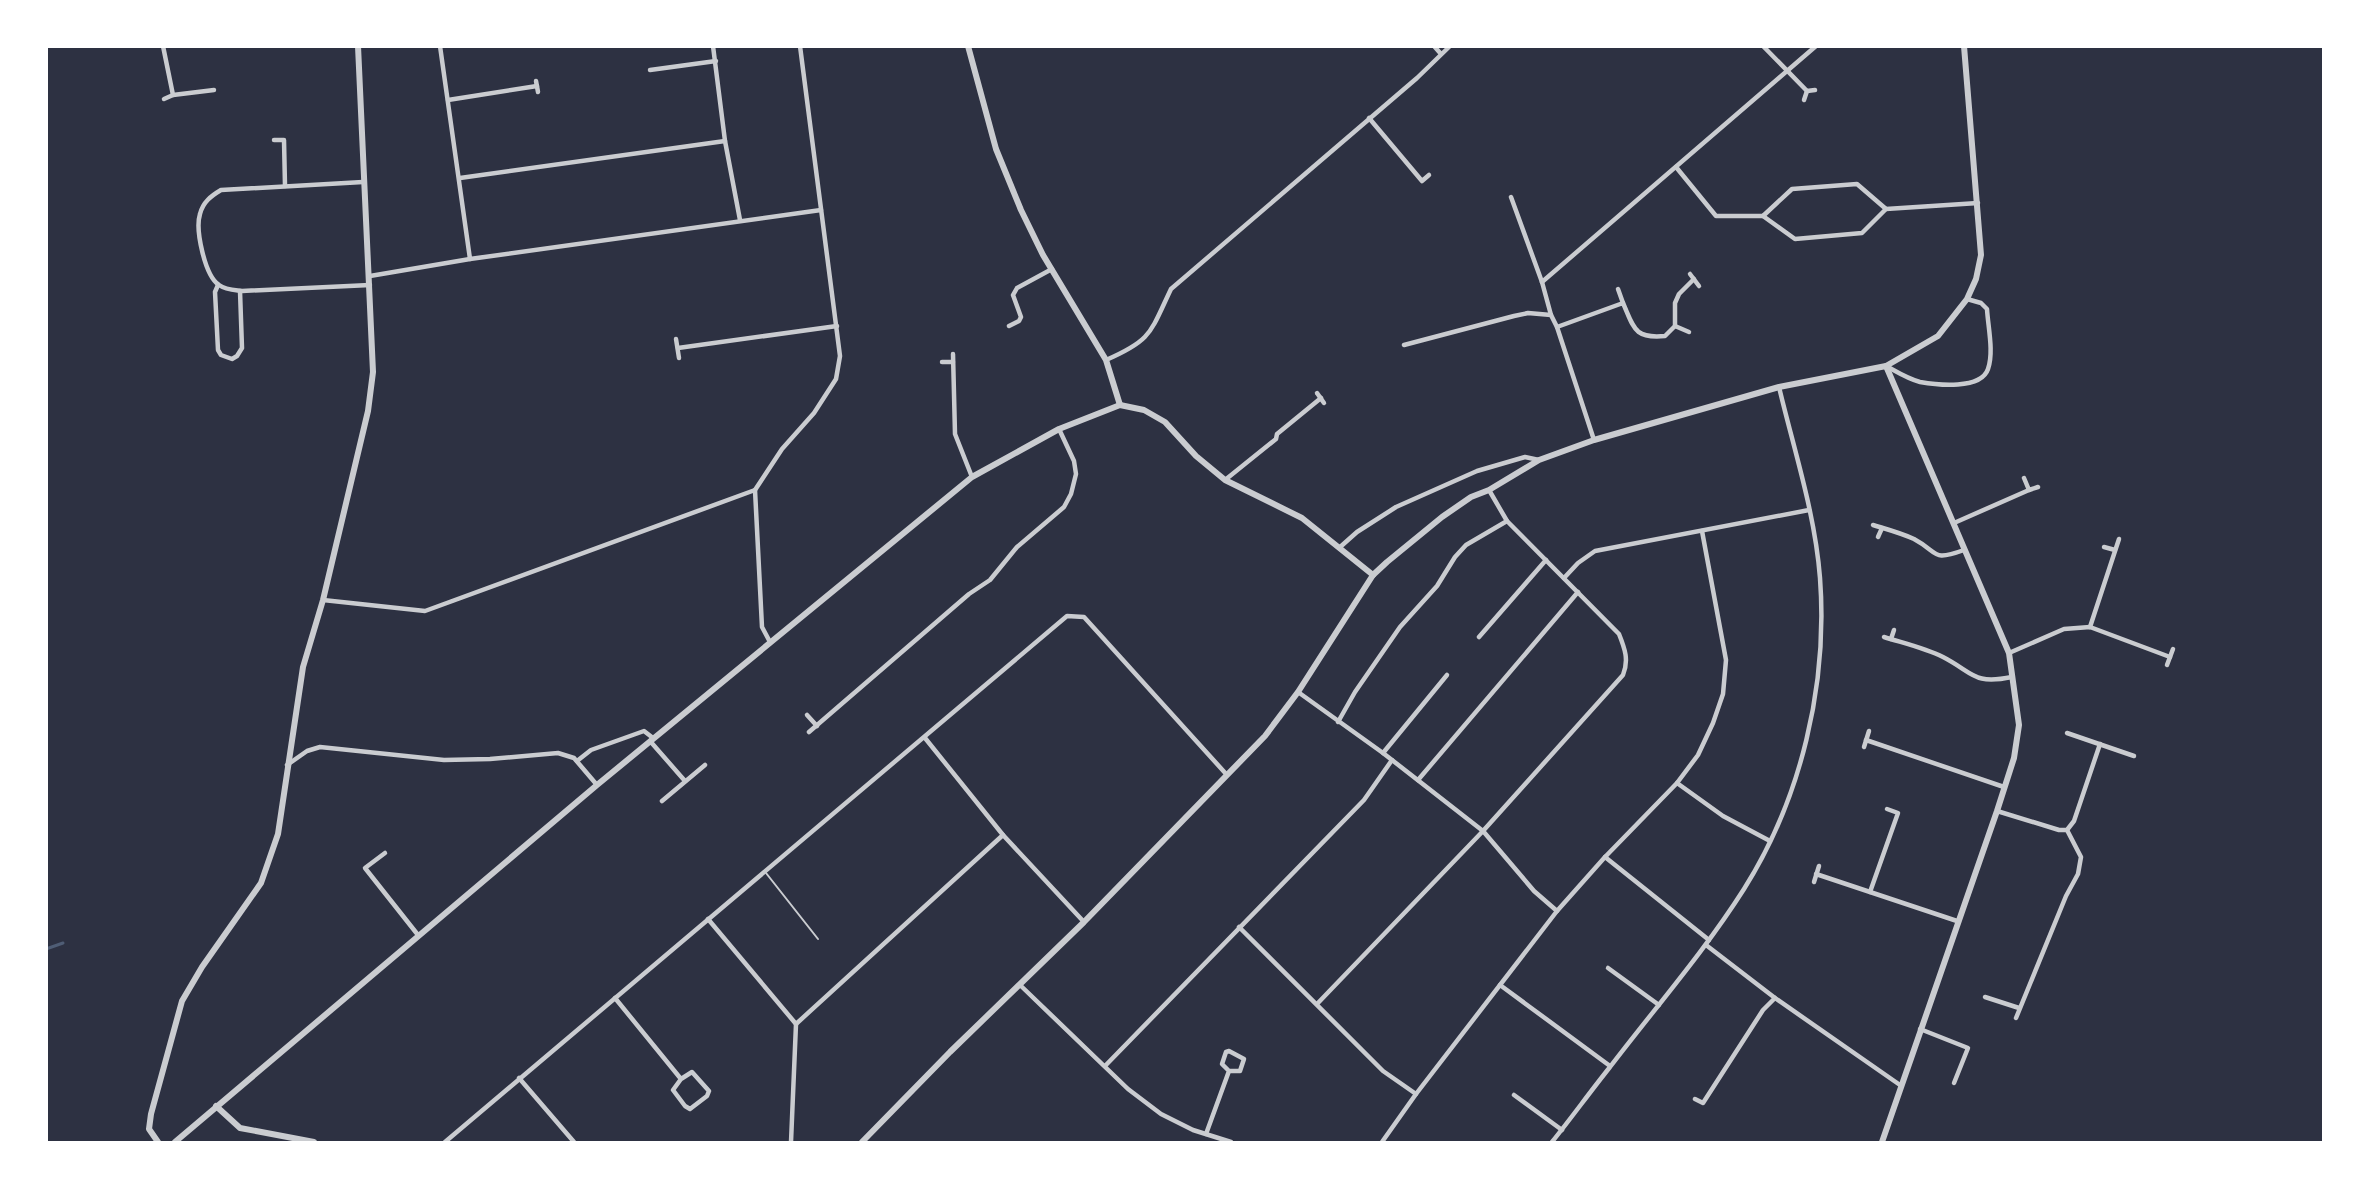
<svg xmlns="http://www.w3.org/2000/svg" width="2370" height="1189" viewBox="0 0 2370 1189" font-family="Inter,sans-serif">
<style>
.lines{fill:none;stroke-linecap:round;stroke-linejoin:round}
.stream{stroke:#4f5d75;stroke-width:3}
.service{stroke:#caccd0;stroke-width:2}
.minor{stroke:#caccd0;stroke-width:4.5}
.tertiary{stroke:#caccd0;stroke-width:6}
</style>
<rect width="100%" height="100%" fill="#2d3142"/>
<g class="lines">
<polyline class="stream" points="46,949 63,943"/>
<polyline class="service" points="766,873 818,939"/>
<g class="minor">
<polyline points="163,46 173,95 214,90"/>
<polyline points="440,46 470,259"/>
<polyline points="713,46 725,141 740,220"/>
<polyline points="1434,46 1441,54"/>
<polyline points="1763,46 1807,91 1815,90"/>
<polyline points="650,70 716,61"/>
<polyline points="536,81 538,92"/>
<polyline points="164,99 173,95"/>
<polyline points="448,100 537,86"/>
<polyline points="1804,100 1807,91"/>
<polyline points="1369,118 1422,181 1429,175"/>
<polyline points="274,140 284,140 285,186"/>
<polyline points="1676,167 1716,216 1763,216 1792,189 1857,184 1886,209 1978,203"/>
<polyline points="460,178 725,141"/>
<path d="M363,182L221,190C211,196 203,202 200,214C195,230 205,276 219,285C226,290 235,290 242,291L370,285"/>
<polyline points="1511,197 1542,282 1551,315 1557,327 1594,440"/>
<polyline points="1763,216 1795,239 1862,233 1886,209"/>
<polyline points="1690,274 1699,286"/>
<polyline points="370,276 470,259 821,210"/>
<polyline points="1542,282 1816,46"/>
<polyline points="218,285 215,292 218,350 221,355 232,359 237,356 242,348 240,291"/>
<polyline points="1618,289 1623,303"/>
<polyline points="1009,326 1019,321 1021,317 1013,295 1017,288 1052,269"/>
<polyline points="1675,326 1689,332"/>
<path d="M1557,327L1623,303C1634,328 1634,339 1665,336L1675,326V303L1679,294L1694,279"/>
<polyline points="676,339 679,358"/>
<polyline points="1404,345 1514,316 1528,313 1551,315"/>
<polyline points="678,348 837,326"/>
<polyline points="953,354 955,434 972,477"/>
<path d="M1106,360C1152,340 1150,333 1171,289L1417,78L1450,46"/>
<polyline points="942,362 953,362"/>
<path d="M1886,366C1897,372 1908,379 1920,382C1937,385 1981,390 1988,369C1994,352 1988,327 1987,309L1981,303L1967,299"/>
<polyline points="1317,393 1324,403"/>
<polyline points="2024,478 2029,490 2038,487"/>
<polyline points="1225,480 1276,439 1277,434 1321,398"/>
<polyline points="1954,523 2029,490"/>
<path d="M1873,525C1886,529 1901,533 1914,539C1940,553 1931,562 1964,550"/>
<polyline points="1878,537 1882,528"/>
<polyline points="2104,547 2115,550"/>
<polyline points="1339,548 1357,532 1396,507 1477,471 1525,457 1539,460"/>
<polyline points="1564,578 1578,563 1595,551 1809,510"/>
<polyline points="323,600 425,611 755,490"/>
<polyline points="2090,627 2119,539"/>
<polyline points="1479,637 1546,560"/>
<path d="M1884,637C1903,643 1925,648 1943,657C1974,673 1973,685 2012,677"/>
<polyline points="1891,639 1894,630"/>
<polyline points="770,642 762,627 755,490 782,449 814,413 836,379 840,356 800,46"/>
<polyline points="2009,653 2064,629 2090,627 2170,657"/>
<polyline points="2167,665 2173,649"/>
<polyline points="1298,692 1383,753 1483,831 1534,891 1557,911"/>
<polyline points="807,715 817,726"/>
<polyline points="1338,722 1355,692 1400,627 1437,586 1455,557 1466,545 1507,521"/>
<polyline points="809,732 969,594 990,580 1017,547 1064,507 1071,494 1076,474 1074,461 1059,429"/>
<polyline points="2067,733 2134,756"/>
<polyline points="925,738 1003,835 1084,922"/>
<polyline points="1866,740 2004,787"/>
<polyline points="650,741 685,781"/>
<polyline points="1864,747 1869,731"/>
<polyline points="1383,753 1447,675"/>
<polyline points="577,761 591,750 644,731 653,738"/>
<polyline points="287,765 307,751 320,747 444,760 490,759 558,753 574,758 597,785"/>
<polyline points="1418,780 1578,592"/>
<polyline points="1677,783 1723,816 1770,841"/>
<polyline points="662,801 705,765"/>
<polyline points="1997,811 2059,830 2067,830 2074,821 2100,744"/>
<polyline points="385,853 365,868 418,935"/>
<polyline points="1605,857 1709,940"/>
<polyline points="1816,874 1957,921"/>
<polyline points="1814,882 1819,866"/>
<polyline points="1870,892 1898,813 1887,809"/>
<polyline points="708,919 796,1024 791,1142"/>
<polyline points="1239,927 1383,1071 1416,1094"/>
<polyline points="1706,945 1775,998 1900,1085"/>
<polyline points="1608,968 1659,1005"/>
<polyline points="1020,985 1128,1089 1161,1114 1193,1130 1231,1142"/>
<polyline points="1500,985 1610,1066"/>
<polyline points="1985,997 2019,1008"/>
<polyline points="615,998 681,1079 673,1090 685,1106 690,1109 707,1096 709,1091 692,1072 681,1079"/>
<path d="M1317,1004L1483,831L1623,675C1629,660 1625,649 1619,634L1507,521L1489,490"/>
<polyline points="2016,1018 2066,896 2078,874 2081,857 2067,830"/>
<polyline points="796,1024 1003,835"/>
<polyline points="1920,1029 1968,1048 1954,1083"/>
<polyline points="1105,1066 1364,800 1392,760"/>
<polyline points="519,1078 574,1142"/>
<polyline points="1514,1095 1562,1130"/>
<polyline points="1695,1099 1703,1103 1763,1010 1775,998"/>
<polyline points="1206,1134 1229,1071 1222,1064 1226,1052 1229,1051 1244,1059 1240,1071 1229,1071"/>
<polyline points="445,1142 1067,616 1084,617 1227,775"/>
<polyline points="1382,1142 1416,1094 1557,911 1605,857 1677,783 1698,755 1713,723 1723,694 1726,660 1702,531"/>
<path d="M1552,1142C1572,1117 1590,1092 1610,1067C1655,1008 1704,952 1744,889C1801,799 1828,685 1820,578C1815,513 1794,450 1779,387"/>
</g>
<g class="tertiary">
<polyline points="968,46 996,149 1021,210 1043,255 1106,360 1120,405"/>
<polyline points="216,1106 240,1128 314,1142"/>
<polyline points="158,1142 149,1129 151,1114 182,1001 202,967 261,883 278,834 303,667 323,600 368,411 373,372 358,46"/>
<polyline points="175,1142 597,785 972,477 1059,429 1120,405 1144,410 1165,422 1196,456 1225,480 1302,518 1373,575"/>
<polyline points="862,1142 950,1052 1084,922 1265,736 1298,692 1373,575 1387,562 1442,517 1471,497 1489,490 1539,460 1594,440 1779,387 1886,366 1938,336 1967,299 1976,279 1981,255 1964,46"/>
<polyline points="1882,1142 1997,811 2014,758 2019,725 2009,653 1886,366"/>
</g>
</g>
<rect width="2370" height="1189" fill="none" stroke="#ffffff" stroke-width="96"/>
</svg>
